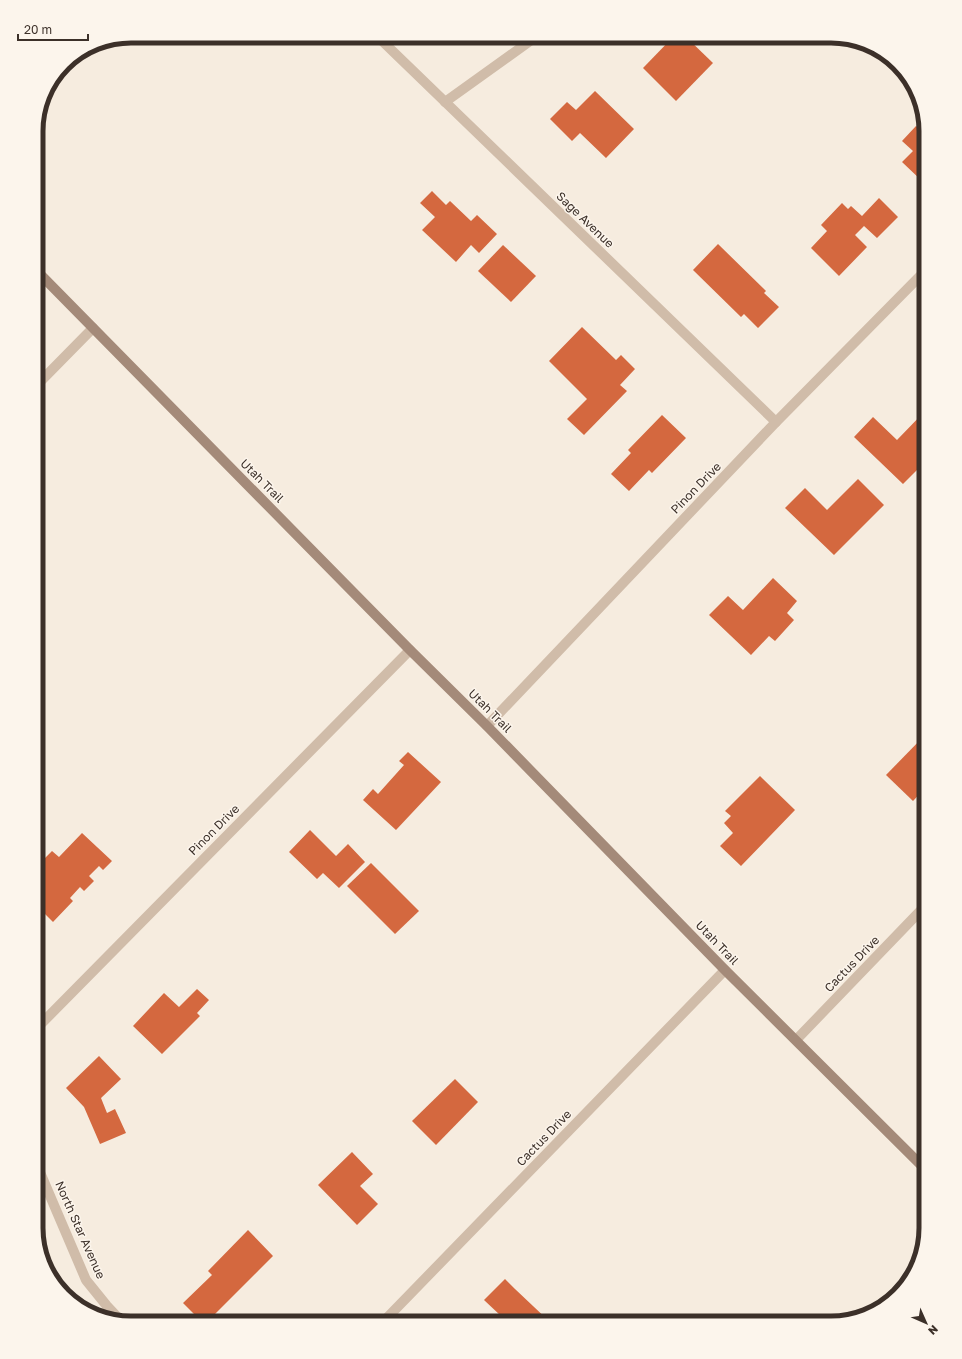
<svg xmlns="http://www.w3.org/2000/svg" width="962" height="1359" viewBox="0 0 962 1359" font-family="'Golos Text',sans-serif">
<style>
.building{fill:#d4683f}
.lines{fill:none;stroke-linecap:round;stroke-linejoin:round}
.minor{stroke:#d0bca9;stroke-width:10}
.secondary{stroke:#a48a79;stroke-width:10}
.labels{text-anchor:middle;stroke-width:3;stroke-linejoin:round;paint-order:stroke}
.street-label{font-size:12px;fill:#3c3029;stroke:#fcf5ec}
.rim{fill:none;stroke:#3c3029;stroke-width:5}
</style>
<rect width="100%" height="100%" fill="#f6ecdf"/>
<g class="building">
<polygon points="674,36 685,36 713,63 676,101 643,68"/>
<polygon points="595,91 634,129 606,158 580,133 572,141 550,119 567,102 576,110"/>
<polygon points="916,126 924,133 926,131 926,176 922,181 902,162 913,151 902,141"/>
<polygon points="432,191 446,205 450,201 471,221 477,215 497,234 479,253 471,245 456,262 422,230 435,217 420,203"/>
<polygon points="879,198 898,217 877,238 864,226 855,235 867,247 839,276 811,248 827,231 821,225 842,203 848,209 851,206 862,216"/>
<polygon points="718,244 766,291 764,293 779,307 758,328 744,314 741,317 693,270"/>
<polygon points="503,245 536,276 511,302 478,271"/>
<polygon points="582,327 616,360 621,355 635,369 620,385 627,391 584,435 567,419 587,399 549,361"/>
<polygon points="926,410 926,461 903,484 854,437 873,417 897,440"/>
<polygon points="662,415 686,438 652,473 649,470 629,491 611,474 631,453 628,450"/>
<polygon points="858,479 884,505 834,555 785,508 805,488 827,510"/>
<polygon points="773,578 797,601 787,613 794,620 775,641 769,636 751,655 709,615 728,596 743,610"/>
<polygon points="926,734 926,787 913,801 886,775"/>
<polygon points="408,752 441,782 396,830 363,800 373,789 378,794 404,765 399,761"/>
<polygon points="760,776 795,810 741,866 720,846 733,833 724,823 731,816 725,811"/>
<polygon points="310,830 336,856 348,844 365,862 339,888 323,873 317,879 289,852"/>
<polygon points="82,833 112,861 103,870 99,866 89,876 94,881 84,891 80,887 70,898 73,901 53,922 36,905 36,879 45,870 39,864 52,851 59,857"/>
<polygon points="371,863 419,911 395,934 347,886"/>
<polygon points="197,989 209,1000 197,1013 200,1016 162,1054 133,1026 164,993 179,1007"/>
<polygon points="99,1056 121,1079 101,1098 107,1113 115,1109 126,1133 100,1144 84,1107 66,1088"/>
<polygon points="455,1079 478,1102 436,1145 412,1121"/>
<polygon points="352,1152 373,1174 360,1186 378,1204 357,1225 318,1185"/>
<polygon points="248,1230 273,1256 206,1323 203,1323 183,1303 212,1275 208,1271"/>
<polygon points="505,1279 515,1289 551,1323 495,1323 501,1316 484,1300"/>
</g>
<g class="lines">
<g class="minor">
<polyline points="377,36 776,422"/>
<polyline points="445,102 537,36"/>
<polyline points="36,386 93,328"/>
<polyline points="487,726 776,422 926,270"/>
<polyline points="36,1029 410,650"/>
<polyline points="796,1040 926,905"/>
<polyline points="36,1163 86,1280 107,1306 122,1322"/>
<polyline points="382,1323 725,970"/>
</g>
<polyline class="secondary" points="36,270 410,650 487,726 725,970 926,1170"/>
</g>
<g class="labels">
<g class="street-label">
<text transform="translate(585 220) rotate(44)" y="4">Sage Avenue</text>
<text transform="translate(262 481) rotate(45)" y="4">Utah Trail</text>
<text transform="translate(696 488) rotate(-46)" y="4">Pinon Drive</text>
<text transform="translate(490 711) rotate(45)" y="4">Utah Trail</text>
<text transform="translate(214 830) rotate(-45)" y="4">Pinon Drive</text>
<text transform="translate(717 943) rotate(46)" y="4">Utah Trail</text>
<text transform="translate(852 964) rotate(-46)" y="4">Cactus Drive</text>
<text transform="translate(544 1138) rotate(-46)" y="4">Cactus Drive</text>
<text transform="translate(80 1230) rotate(66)" y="4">North Star Avenue</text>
</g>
</g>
<path d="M0 0H962V1359H0ZM131 43H831A88 88 0 0 1 919 131V1228A88 88 0 0 1 831 1316H131A88 88 0 0 1 43 1228V131A88 88 0 0 1 131 43Z" fill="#fcf5ec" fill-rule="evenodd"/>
<path class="rim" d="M131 43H831A88 88 0 0 1 919 131V1228A88 88 0 0 1 831 1316H131A88 88 0 0 1 43 1228V131A88 88 0 0 1 131 43Z"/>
<g transform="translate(926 1323) rotate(135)" stroke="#fcf5ec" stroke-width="3" paint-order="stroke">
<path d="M0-3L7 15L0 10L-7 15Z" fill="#3c3029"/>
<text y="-6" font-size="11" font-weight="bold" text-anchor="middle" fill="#3c3029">N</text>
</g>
<path d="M18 34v6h70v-6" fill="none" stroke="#3c3029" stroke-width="2"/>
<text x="24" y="34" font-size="12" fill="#3c3029" stroke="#fcf5ec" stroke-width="3" paint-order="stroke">20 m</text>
</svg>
